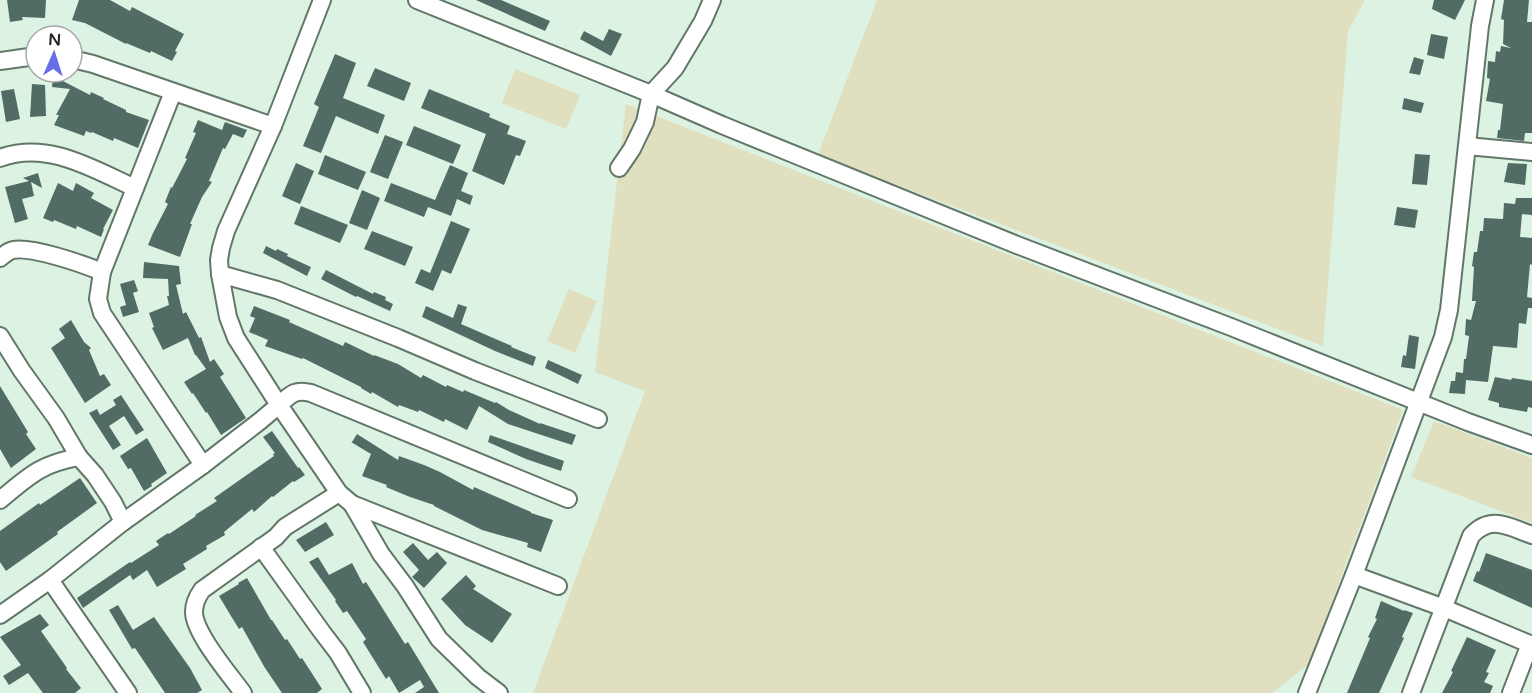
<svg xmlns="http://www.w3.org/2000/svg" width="1532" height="693" viewBox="0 0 1532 693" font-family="'Varela Round',sans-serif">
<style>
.green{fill:#e0dfbf}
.building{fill:#516b65}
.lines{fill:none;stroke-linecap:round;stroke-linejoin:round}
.minor-casing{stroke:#627768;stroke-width:20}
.minor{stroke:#fff;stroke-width:16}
</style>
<rect width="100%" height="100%" fill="#dcf3e3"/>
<g class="green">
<polygon points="877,0 1365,0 1348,31 1323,346 818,155"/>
<polygon points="515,69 580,95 566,129 502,103"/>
<polygon points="626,104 1403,410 1309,664 1272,693 533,693 645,391 595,372"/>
<polygon points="569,289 597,301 575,353 547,341"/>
<polygon points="1434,421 1532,458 1532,523 1411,477"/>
</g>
<g class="building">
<polygon points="7,0 46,0 45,18 22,17 23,20 10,22"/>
<polygon points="79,0 110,0 130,11 132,7 184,34 175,51 177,52 172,61 151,51 150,53 126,43 126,44 85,23 72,20"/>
<polygon points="476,0 501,0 550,21 545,31"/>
<polygon points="1434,0 1465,0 1455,20 1432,9"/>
<polygon points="1504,0 1529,0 1527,22 1532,22 1532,133 1525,133 1524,141 1497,138 1498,130 1500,130 1503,104 1486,101 1490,79 1487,78 1488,61 1495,62 1496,51 1500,52 1501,46 1511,48 1503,44 1504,20 1501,19"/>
<polygon points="609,29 622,34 611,56 580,39 584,31 603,41"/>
<polygon points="1431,34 1448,37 1444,59 1427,55"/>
<polygon points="335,54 356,63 343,98 385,115 378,134 336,116 321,153 303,146 319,107 314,104"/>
<polygon points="1414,57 1424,60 1420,75 1409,73"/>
<polygon points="375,68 411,83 404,101 367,86"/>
<polygon points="53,76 90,95 91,92 104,98 103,99 126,110 126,112 149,120 138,148 114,138 113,141 92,132 91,133 86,131 84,136 54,125 59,115 56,115 70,89 52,87"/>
<polygon points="32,84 45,85 46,116 30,117"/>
<polygon points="14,89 20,119 6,122 1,91"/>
<polygon points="429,89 490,114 489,117 510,126 507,134 526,141 520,156 516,155 504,185 472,171 486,134 421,108"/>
<polygon points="1404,98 1424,103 1421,113 1402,109"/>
<polygon points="198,120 222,130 225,122 247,130 243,138 233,134 225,149 223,148 209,181 212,182 202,197 190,224 192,224 180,257 148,245 153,233 168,204 165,202 171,187 172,188 187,159 185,158 196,133 193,132"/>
<polygon points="414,126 461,145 453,164 406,145"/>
<polygon points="385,135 403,142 388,179 370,172"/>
<polygon points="1415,154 1430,155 1427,185 1412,184"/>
<polygon points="325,155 366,172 358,190 318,174"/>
<polygon points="296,163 314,171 300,204 282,196"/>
<polygon points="1508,163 1527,164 1525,185 1504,182"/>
<polygon points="450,165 468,173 461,191 473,196 470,205 457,199 451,216 428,207 424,217 384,201 391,183 435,200"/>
<polygon points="38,173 42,188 31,182 34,196 22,199 28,219 15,223 5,187 29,181 23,178"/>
<polygon points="58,183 73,191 76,183 94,193 91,198 113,210 103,229 104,229 101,237 77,226 76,229 54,220 53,222 43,218"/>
<polygon points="362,190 380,198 367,230 349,223"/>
<polygon points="1516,198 1532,198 1532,215 1522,214 1520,237 1532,238 1532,265 1530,264 1527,297 1532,298 1532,308 1528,308 1526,324 1519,323 1517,348 1493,346 1488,382 1466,380 1465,394 1449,393 1451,381 1455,381 1456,372 1463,373 1464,359 1466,359 1469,336 1465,335 1466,319 1471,320 1476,301 1472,301 1474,267 1472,266 1474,252 1477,252 1480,231 1483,231 1484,218 1503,219 1504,203 1515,204"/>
<polygon points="301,206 348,225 340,243 294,224"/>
<polygon points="1397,207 1418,210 1415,228 1394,225"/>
<polygon points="451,221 470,229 451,274 442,270 433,291 415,283 421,269 430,273"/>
<polygon points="372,231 413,247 405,266 364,249"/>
<polygon points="266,246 276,251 277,249 288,254 287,256 311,267 307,276 263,253"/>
<polygon points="144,262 179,266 181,284 176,285 183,314 186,312 199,338 201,337 210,362 214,359 224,374 220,377 246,418 221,435 207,412 206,413 193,393 192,394 184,382 206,369 196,355 195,355 188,338 163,350 152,328 154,327 149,313 169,305 167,296 169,296 168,279 143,278"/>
<polygon points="326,270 373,294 374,292 386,297 385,300 393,304 390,311 357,296 356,297 321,279"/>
<polygon points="134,280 138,291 133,293 139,312 123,317 120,307 126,305 120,284"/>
<polygon points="458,304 467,307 461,324 512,346 511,347 536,357 533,366 495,351 422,317 426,306 453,318"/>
<polygon points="254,306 290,320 289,322 343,346 345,342 374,356 374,355 398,364 421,378 423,375 446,387 447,385 463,392 464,390 495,403 496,402 509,410 540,424 540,423 576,435 572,445 508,424 479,406 467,430 445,419 444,422 419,410 418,412 399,405 398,407 372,392 371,394 361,388 361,387 303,358 302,359 265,346 268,340 249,332 255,318 250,316"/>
<polygon points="71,320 84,342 91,348 89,350 100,376 104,374 111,385 85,403 51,348 65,338 59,329"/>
<polygon points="1409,335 1419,337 1415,369 1401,367 1403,355 1406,356"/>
<polygon points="548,360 582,375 578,384 545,368"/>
<polygon points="1495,377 1511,380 1512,378 1532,381 1532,408 1528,407 1527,412 1499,407 1499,403 1488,400"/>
<polygon points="0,386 28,432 26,434 36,449 11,468 0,449"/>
<polygon points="121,395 144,430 136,435 124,416 109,426 121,445 113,450 89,413 97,409 100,415 116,405 113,400"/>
<polygon points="272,431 298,468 299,467 305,475 294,482 293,481 273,497 272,496 254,512 252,509 224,532 225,535 206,546 207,549 183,564 186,569 157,587 147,570 133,580 130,575 83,608 77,598 130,562 131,563 159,545 156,541 168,533 169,534 196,516 195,515 217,501 214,498 274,456 273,454 275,453 263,437"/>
<polygon points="357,434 398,460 399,456 424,465 440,472 473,490 474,487 531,512 531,513 553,520 541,552 527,547 528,543 482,530 434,506 434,505 410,497 386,487 387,485 362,476 371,454 351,442 352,442"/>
<polygon points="490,435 564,461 561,471 526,459 488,442"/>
<polygon points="147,438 167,473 151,484 152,486 144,491 131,468 128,469 120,456"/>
<polygon points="80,478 97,503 57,532 58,534 6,571 0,562 0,531 39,503 40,505"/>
<polygon points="326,522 334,535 305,552 296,540"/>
<polygon points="413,543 428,560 437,552 447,563 424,588 412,577 419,570 403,552"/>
<polygon points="1486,553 1532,570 1532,608 1473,581 1477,571 1479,572"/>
<polygon points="318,557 329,575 352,563 363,584 366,582 405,644 408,642 439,693 415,693 424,687 420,680 399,693 389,676 386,679 363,642 366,639 347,611 343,613 335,601 336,600 309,562"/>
<polygon points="466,575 476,586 473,589 512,614 492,643 465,625 441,599"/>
<polygon points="247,578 271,620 272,620 285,640 287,639 300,659 302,658 322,689 317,693 282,693 265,668 242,627 239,629 231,616 219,596 239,584 238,583"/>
<polygon points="1381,601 1404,611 1404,610 1413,613 1402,637 1404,638 1379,693 1347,693 1370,638 1368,637 1377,619 1375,618"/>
<polygon points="118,605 133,630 154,617 190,668 202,690 197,693 165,693 135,648 132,649 109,610"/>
<polygon points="40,614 49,625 41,631 67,668 66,669 81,688 75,693 43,693 28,673 9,685 3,676 21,665 0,637"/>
<polygon points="1467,637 1496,650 1486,672 1489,673 1484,682 1493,686 1490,693 1442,693 1453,672 1451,671"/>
</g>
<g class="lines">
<g class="minor-casing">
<g id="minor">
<polyline points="417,0 651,94 722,125 1017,245 1231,327 1468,422 1532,445"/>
<polyline points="72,59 93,64 273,126"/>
<polyline points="0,61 36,56"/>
<polyline points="173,92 102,272 98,299 102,313 203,465"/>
<polyline points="1467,146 1532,152"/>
<path d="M0,158C47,140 93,169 135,188"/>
<polyline points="619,168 632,149 645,122 651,94 675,68 703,21 712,0"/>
<path d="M0,258C4,255 8,251 13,250C31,246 83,264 102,272"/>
<polyline points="220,274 277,290 398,338 475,371 598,419"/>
<polyline points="0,336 22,371 56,418 79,457"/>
<path d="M0,500C29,476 40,464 79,457L95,475L113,502L123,522"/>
<polyline points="352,504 381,554 405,586 439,639 478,677 499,693"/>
<polyline points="261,547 322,632 338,653 362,693"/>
<polyline points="1354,575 1444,608 1532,645"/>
<polyline points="50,580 128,693"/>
<path d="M558,586L352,504L339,493L279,405C291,394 295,389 311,393L568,499"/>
<polyline points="0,615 50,580 123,522 203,465 260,421 279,405 236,338 228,317 220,274 219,260 221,248 226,231 273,126 322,0"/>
<path d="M243,693C230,675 194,633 194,612C194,603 197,597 202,590L276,537L285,527L339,493"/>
<polyline points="1307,693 1354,575 1443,337 1449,310 1480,26 1485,0"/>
<path d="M1411,693L1471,536C1491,514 1509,527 1532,535"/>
<polyline points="1511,693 1530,644"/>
</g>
</g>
<use href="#minor" class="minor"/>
</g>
<g transform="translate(54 54) rotate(3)"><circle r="28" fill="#ffffff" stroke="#a6a9a7" stroke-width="1.5"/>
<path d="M0-4.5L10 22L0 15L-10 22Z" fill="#686ee8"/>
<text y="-9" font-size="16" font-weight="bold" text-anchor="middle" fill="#202822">N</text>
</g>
</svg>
